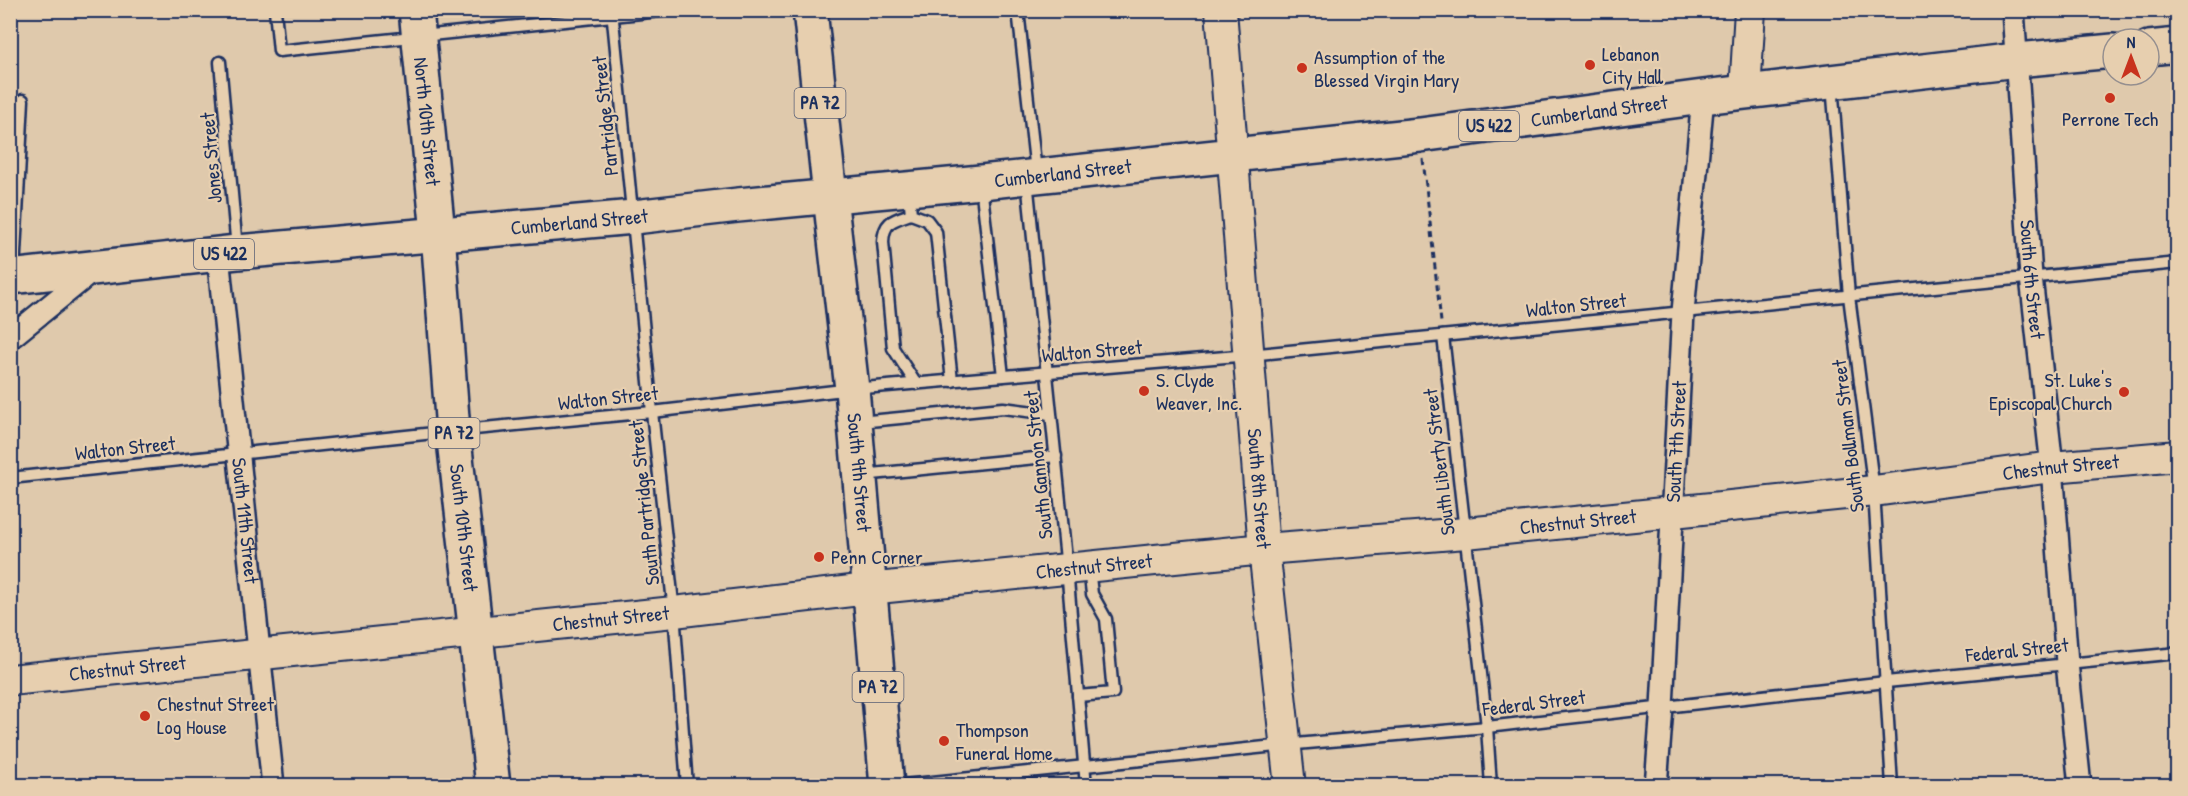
<svg xmlns="http://www.w3.org/2000/svg" width="2188" height="796" viewBox="0 0 2188 796" font-family="'Patrick Hand',sans-serif">
<style>
.lines{fill:none;stroke-linecap:round;stroke-linejoin:round}
.lane-casing{stroke:#1b2f5e;stroke-width:15}
.street-casing{stroke:#1b2f5e;stroke-width:26}
.secondary-casing{stroke:#1b2f5e;stroke-width:34}
.primary-casing{stroke:#1b2f5e;stroke-width:38}
.highway-casing{stroke:#1b2f5e;stroke-width:38}
.path{stroke:#1b2f5e;stroke-width:3;stroke-dasharray:6 4.5;stroke-linecap:butt}
.lane{stroke:#e7cfaf;stroke-width:10}
.street{stroke:#e7cfaf;stroke-width:21}
.secondary{stroke:#e7cfaf;stroke-width:30}
.primary{stroke:#e7cfaf;stroke-width:33}
.highway{stroke:#e7cfaf;stroke-width:33}
.poi-dot{fill:#c8321e;stroke:#e7cfaf;stroke-width:2}
.labels{text-anchor:middle;stroke-width:4.5;stroke-linejoin:round;paint-order:stroke}
.shield{fill:#e7cfaf;stroke:#585f76;stroke-width:1.5}
.shield-label{font-size:18px;font-weight:bold;fill:#1b2f5e}
.poi-label{font-size:20px;fill:#1b2f5e;stroke:#e7cfaf;text-anchor:start}
.street-label{font-size:20px;fill:#1b2f5e;stroke:#e7cfaf}
</style>
<rect width="100%" height="100%" fill="#dfc9ac"/>
<filter id="ink" filterUnits="userSpaceOnUse"><feTurbulence type="fractalNoise" baseFrequency=".0167" numOctaves="2"/><feDisplacementMap in="SourceGraphic" scale="12" xChannelSelector="R" yChannelSelector="G"/><feConvolveMatrix kernelMatrix="1 2 1 2 8 2 1 2 1" color-interpolation-filters="sRGB"/></filter>
<g filter="url(#ink)">
<g class="lines">
<g class="lane-casing">
<g id="lane">
<polyline points="275,10 279,51 670,10"/>
<polyline points="612,10 652,412 674,612 687,786"/>
<polyline points="1018,10 1036,172"/>
<polyline points="220,62 237,249"/>
<polyline points="1832,84 1849,296 1874,491 1892,786"/>
<polyline points="1027,180 1067,569 1086,786"/>
<polyline points="981,185 1003,376"/>
<polyline points="909,193 911,214 927,220 936,232 952,381"/>
<path d="M911,214C893,220 884,221 883,242L893,348L916,384"/>
<polyline points="14,273 23,100"/>
<polyline points="1443,336 1487,727 1491,786"/>
<polyline points="859,422 1003,408 1050,414"/>
<polyline points="862,475 1056,456"/>
<polyline points="10,478 453,431 652,412 852,389 1249,355 2178,263"/>
<polyline points="1078,696 1113,693 1106,619 1092,594 1089,568"/>
<polyline points="894,786 1285,745 1487,727 1886,682 2178,653"/>
</g>
</g>
<g class="street-casing">
<g id="street">
<path id="s1" d="M2013,10L2031,277L2052,467L2067,663L2080,786"/>
<path id="s2" d="M218,255L273,786"/>
<polyline points="10,338 95,269"/>
<path id="s3" d="M1656,786L1662,707L1683,312L1703,97"/>
</g>
</g>
<g class="secondary-casing">
<g id="secondary">
<path id="s4" d="M1221,10L1264,549L1290,786"/>
<polyline points="1745,92 1750,10"/>
<path id="s5" d="M10,680L674,612L868,589L1264,549L1466,533L1673,512L1874,491L2052,467L2178,456"/>
</g>
</g>
<g class="primary-casing">
<g id="primary">
<path id="s6" d="M416,10L438,233"/>
<polyline points="810,10 830,196"/>
</g>
</g>
<g class="highway-casing">
<g id="highway">
<polyline points="2149,48 2178,45"/>
<path id="s7" d="M830,196L852,389L887,786"/>
<path id="s8" d="M438,233L453,431L493,786"/>
<path id="s9" d="M10,277L237,252L634,217L738,205L981,182L1420,135L1703,97L2017,60L2113,51"/>
</g>
</g>
<polyline class="path" points="1423,159 1441,322"/>
<use href="#lane" class="lane"/>
<use href="#street" class="street"/>
<use href="#secondary" class="secondary"/>
<use href="#primary" class="primary"/>
<use href="#highway" class="highway"/>
</g>
</g>
<g class="poi-dot">
<circle cx="1590" cy="65" r="6"/>
<circle cx="1302" cy="68" r="6"/>
<circle cx="2110" cy="98" r="6"/>
<circle cx="1144" cy="391" r="6"/>
<circle cx="2124" cy="392" r="6"/>
<circle cx="819" cy="557" r="6"/>
<circle cx="145" cy="716" r="6"/>
<circle cx="944" cy="741" r="6"/>
</g>
<g class="labels">
<g class="shield">
<rect x="794.5" y="88" width="51" height="30" rx="4.5"/>
<rect x="1459" y="111" width="60" height="30" rx="4.5"/>
<rect x="194" y="239" width="60" height="30" rx="4.5"/>
<rect x="428.5" y="418" width="51" height="30" rx="4.5"/>
<rect x="852.5" y="672" width="51" height="30" rx="4.5"/>
</g>
<g class="shield-label">
<text x="820" y="109">PA 72</text>
<text x="1489" y="132">US 422</text>
<text x="224" y="260">US 422</text>
<text x="454" y="439">PA 72</text>
<text x="878" y="693">PA 72</text>
</g>
<g class="poi-label">
<text x="1602" y="61">Lebanon<tspan x="1602" dy="23">City Hall</tspan></text>
<text x="1314" y="64">Assumption of the<tspan x="1314" dy="23">Blessed Virgin Mary</tspan></text>
<text x="2110" y="126" text-anchor="middle">Perrone Tech</text>
<text x="1156" y="387">S. Clyde<tspan x="1156" dy="23">Weaver, Inc.</tspan></text>
<text x="2112" y="387" text-anchor="end">St. Luke's<tspan x="2112" dy="23">Episcopal Church</tspan></text>
<text x="831" y="564">Penn Corner</text>
<text x="157" y="711">Chestnut Street<tspan x="157" dy="23">Log House</tspan></text>
<text x="956" y="737">Thompson<tspan x="956" dy="23">Funeral Home</tspan></text>
</g>
<g class="street-label">
<text dy="7" stroke="none"><textPath href="#s9" startOffset="1598">Cumberland Street</textPath></text>
<text transform="translate(605 116) rotate(-96)" y="7">Partridge Street</text>
<text dy="7" stroke="none"><textPath href="#s6" startOffset="112">North 10th Street</textPath></text>
<text transform="translate(211 158) rotate(-95)" y="7">Jones Street</text>
<text dy="7" stroke="none"><textPath href="#s9" startOffset="1058">Cumberland Street</textPath></text>
<text dy="7" stroke="none"><textPath href="#s9" startOffset="572">Cumberland Street</textPath></text>
<text dy="7" stroke="none"><textPath href="#s1" startOffset="270">South 6th Street</textPath></text>
<text transform="translate(1576 305) rotate(-6)" y="7">Walton Street</text>
<text transform="translate(1092 351) rotate(-5)" y="7">Walton Street</text>
<text transform="translate(608 398) rotate(-6)" y="7">Walton Street</text>
<text transform="translate(1848 436) rotate(-97)" y="7">South Bollman Street</text>
<text dy="7" stroke="none"><textPath href="#s3" startOffset="345">South 7th Street</textPath></text>
<text transform="translate(125 448) rotate(-6)" y="7">Walton Street</text>
<text transform="translate(1439 462) rotate(-97)" y="7">South Liberty Street</text>
<text transform="translate(1038 465) rotate(-96)" y="7">South Gannon Street</text>
<text dy="7" stroke="none"><textPath href="#s5" startOffset="2062">Chestnut Street</textPath></text>
<text dy="7" stroke="none"><textPath href="#s7" startOffset="278">South 9th Street</textPath></text>
<text dy="7" stroke="none"><textPath href="#s4" startOffset="480">South 8th Street</textPath></text>
<text transform="translate(644 503) rotate(-96)" y="7">South Partridge Street</text>
<text dy="7" stroke="none"><textPath href="#s2" startOffset="267">South 11th Street</textPath></text>
<text dy="7" stroke="none"><textPath href="#s5" startOffset="1576">Chestnut Street</textPath></text>
<text dy="7" stroke="none"><textPath href="#s8" startOffset="296">South 10th Street</textPath></text>
<text dy="7" stroke="none"><textPath href="#s5" startOffset="1090">Chestnut Street</textPath></text>
<text dy="7" stroke="none"><textPath href="#s5" startOffset="604">Chestnut Street</textPath></text>
<text transform="translate(2017 650) rotate(-6)" y="7">Federal Street</text>
<text dy="7" stroke="none"><textPath href="#s5" startOffset="118">Chestnut Street</textPath></text>
<text transform="translate(1534 703) rotate(-7)" y="7">Federal Street</text>
</g>
</g>
<rect width="2188" height="796" fill="none" stroke="#e7cfaf" stroke-width="36"/>
<rect x="18" y="18" width="2152" height="760" fill="none" stroke="#1b2f5e" stroke-width="2" filter="url(#ink)"/>
<g transform="translate(2131 57)"><circle r="28" fill="#e7cfaf" stroke="#958f8f" stroke-width="1.5"/>
<path d="M0-4.5L10 22L0 15L-10 22Z" fill="#c8321e"/>
<text y="-9" font-size="16" font-weight="bold" text-anchor="middle" fill="#1b2f5e">N</text>
</g>
</svg>
